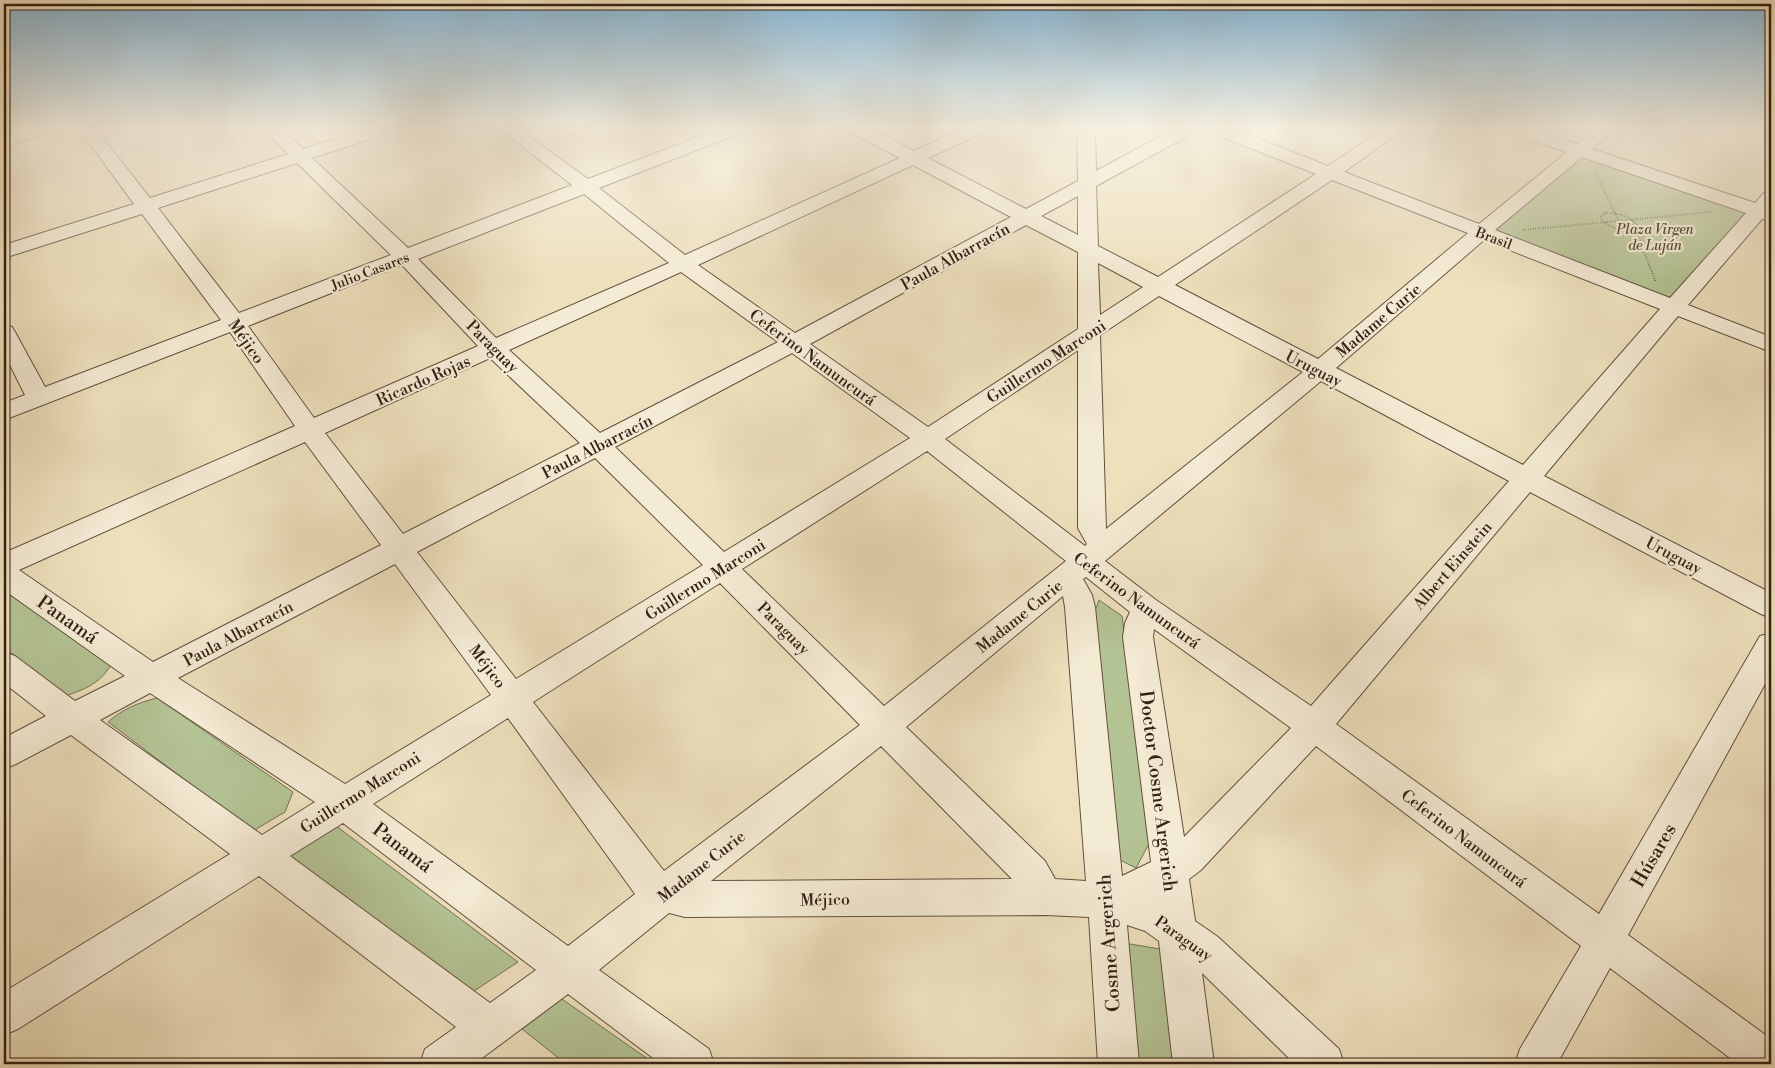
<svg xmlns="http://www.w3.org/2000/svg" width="1775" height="1068" viewBox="0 0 1775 1068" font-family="'Libre Bodoni',serif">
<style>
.green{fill:#b4c394;stroke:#747254}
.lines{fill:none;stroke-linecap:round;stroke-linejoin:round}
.minor-casing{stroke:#62503f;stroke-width:2}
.path{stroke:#342015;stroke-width:2;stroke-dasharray:0.5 2;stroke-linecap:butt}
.minor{fill:#f4ebd4;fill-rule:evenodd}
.labels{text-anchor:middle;stroke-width:4.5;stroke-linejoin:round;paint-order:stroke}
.far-park-label{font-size:14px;font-style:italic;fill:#5a513b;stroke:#f4ebd4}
.far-street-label{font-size:14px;fill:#342015;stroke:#f4ebd4}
.street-label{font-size:16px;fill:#342015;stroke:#f4ebd4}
.near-street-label{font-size:19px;fill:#342015;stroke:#f4ebd4}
</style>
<rect width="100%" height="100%" fill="#eee0bd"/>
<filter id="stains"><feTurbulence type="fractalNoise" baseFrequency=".004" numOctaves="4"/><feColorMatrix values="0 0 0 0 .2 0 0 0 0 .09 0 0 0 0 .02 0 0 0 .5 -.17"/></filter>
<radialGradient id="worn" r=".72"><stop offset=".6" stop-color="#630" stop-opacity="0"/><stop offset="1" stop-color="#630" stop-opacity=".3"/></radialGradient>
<g class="green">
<polygon points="1581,151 1760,211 1674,307 1481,232"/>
<path d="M4,591L112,663C101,683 86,689 65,696L4,647Z"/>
<polygon points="1099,600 1122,616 1150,842 1136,868 1114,857 1090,625"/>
<path d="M157,698L293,792L285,812L253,831L108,722C123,709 137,703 157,698Z"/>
<polygon points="332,823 518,962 471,993 289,855"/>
<polygon points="1124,943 1166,950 1181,1064 1134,1064"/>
<polygon points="562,999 655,1064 566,1064 522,1029"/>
</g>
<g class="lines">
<g class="minor-casing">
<g id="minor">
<polygon points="26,129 54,129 52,133 4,146 4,136"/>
<path d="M79,129H96L150,198L288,154L264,129H282L303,149L365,129H391L389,133L312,158L408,248L572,185L500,129H519L588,179L719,129H743L741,133L599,188L685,255L900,158L852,133L850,129H872L914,151L962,129H985L983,133L928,158L1026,209L1078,181L1077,129H1095L1096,171L1174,129H1195L1193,133L1096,186L1098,246L1158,277L1316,174L1212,133L1210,129H1234L1328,166L1384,129H1404L1344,172L1479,224L1567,152L1509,133L1507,129H1533L1577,144L1595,129H1614L1592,149L1755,203L1764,193L1771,191V221L1762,219L1688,305L1771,337V352L1678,316L1544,476L1771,593V618L1761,614L1530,492L1336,724L1599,914L1760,636L1771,633V673L1628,935L1771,1039V1064H1738L1610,968L1557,1064H1515L1520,1049L1581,946L1316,746L1201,870L1189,879L1195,921L1218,937L1339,1049L1344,1064H1295L1202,973L1214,1064H1173L1159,941L1145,931L1127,925L1139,1064H1098L1089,917L1045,915L685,917L669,913L599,970L709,1049L714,1064H661L568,994L474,1064H420L425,1049L456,1027L259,876L18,1029L4,1035V992L230,854L71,735L16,764L4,769V738L46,716L4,683V652L15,656L75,701L125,676L4,590V553L295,426L230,332L4,420V403L25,395L4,353V325L12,327L15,332L45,387L221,320L142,214L4,258V245L134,204ZM1582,157L1746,213L1670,298L1495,230ZM297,163L391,255L239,313L158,208ZM913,165L1011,217L795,333L698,265ZM1332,180L1468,233L1318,359L1175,285ZM584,194L669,263L496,338L418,259ZM1078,196V235L1041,216ZM1026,225L1078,252V329L928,427L810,344ZM1484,240L1660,309L1523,465L1336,368ZM1098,263L1143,287L1100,315ZM402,265L478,346L314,418L248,326ZM681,272L778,342L600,433L509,350ZM1159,296L1303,372L1106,529L1100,335ZM1078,350V528L1087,544L1085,546L945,439ZM792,353L910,438L724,552L615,447ZM490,358L580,443L403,534L325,433ZM1321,381L1509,481L1311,706L1156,600L1105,561ZM305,442L381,545L153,662L19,570ZM927,451L1066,561L884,706L742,569ZM595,458L703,565L516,679L417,552ZM395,564L491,695L345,784L178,678ZM1086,577L1130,612L1125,623L1123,637L1151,862L1122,876L1095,607L1092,595L1083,579ZM720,583L860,725L664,871L533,702ZM1063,596L1065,607L1086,881L1055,879L1045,861L906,727ZM1154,629L1291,728L1184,837L1153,637ZM150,693L315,802L262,835L100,720ZM508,718L635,894L568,946L373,804ZM881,746L1012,879L711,881ZM343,823L536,970L490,1003L290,856Z"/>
</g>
</g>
<g class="path">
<polyline points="1595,172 1619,221 1635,229 1656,282"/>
<path d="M1605,213C1618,213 1630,215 1638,226C1627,235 1612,228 1602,221L1601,216Z"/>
<polyline points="1523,230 1711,212"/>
</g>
<use href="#minor" class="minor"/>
</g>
<linearGradient id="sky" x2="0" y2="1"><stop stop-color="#89b7d5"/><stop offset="0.46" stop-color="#f7f1e1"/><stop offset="1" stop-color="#f7f1e1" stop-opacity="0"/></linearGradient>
<rect width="1775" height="279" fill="url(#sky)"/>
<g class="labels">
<g class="far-park-label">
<text x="1655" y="234">Plaza Virgen<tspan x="1655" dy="16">de Luján</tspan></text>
</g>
<g class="far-street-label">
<text transform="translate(1494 238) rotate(21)" y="5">Brasil</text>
<text transform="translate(370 271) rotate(-21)" y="5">Julio Casares</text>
</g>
<g class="street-label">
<text transform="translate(955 256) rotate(-29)" y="6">Paula Albarracín</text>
<text transform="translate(1378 320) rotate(-40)" y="6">Madame Curie</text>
<text transform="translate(247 341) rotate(55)" y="6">Méjico</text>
<text transform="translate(493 346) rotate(45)" y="6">Paraguay</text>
<text transform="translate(813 357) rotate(36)" y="6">Ceferino Namuncurá</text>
<text transform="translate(1046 361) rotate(-33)" y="6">Guillermo Marconi</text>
<text transform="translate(1314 368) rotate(27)" y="6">Uruguay</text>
<text transform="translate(423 380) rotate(-24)" y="6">Ricardo Rojas</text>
<text transform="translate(597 446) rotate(-27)" y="6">Paula Albarracín</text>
<text transform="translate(1674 555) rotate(28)" y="6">Uruguay</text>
<text transform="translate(1452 565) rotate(-49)" y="6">Albert Einstein</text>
<text transform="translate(705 579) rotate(-32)" y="6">Guillermo Marconi</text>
<text transform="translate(1137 600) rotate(36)" y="6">Ceferino Namuncurá</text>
<text transform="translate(1019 616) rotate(-39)" y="6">Madame Curie</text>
<text transform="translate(784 628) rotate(45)" y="6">Paraguay</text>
<text transform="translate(238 633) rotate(-28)" y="6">Paula Albarracín</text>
<text transform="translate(488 666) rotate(53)" y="6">Méjico</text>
<text transform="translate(360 792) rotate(-32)" y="6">Guillermo Marconi</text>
<text transform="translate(1464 838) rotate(37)" y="6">Ceferino Namuncurá</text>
<text transform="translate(701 866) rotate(-38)" y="6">Madame Curie</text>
<text transform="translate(825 899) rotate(-1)" y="6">Méjico</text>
<text transform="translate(1184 938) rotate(35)" y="6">Paraguay</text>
</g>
<g class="near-street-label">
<text transform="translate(68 619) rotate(35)" y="7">Panamá</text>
<text transform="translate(1159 791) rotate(83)" y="7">Doctor Cosme Argerich</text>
<text transform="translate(403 847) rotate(37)" y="7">Panamá</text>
<text transform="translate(1653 855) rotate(-60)" y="7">Húsares</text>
<text transform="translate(1108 943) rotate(-94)" y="7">Cosme Argerich</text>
</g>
</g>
<rect width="1775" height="1068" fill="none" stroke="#eee0bd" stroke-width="20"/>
<rect x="5" y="5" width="1765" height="1058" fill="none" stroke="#342015" stroke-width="2.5"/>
<rect x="10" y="10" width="1755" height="1048" fill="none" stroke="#342015"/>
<rect width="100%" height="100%" filter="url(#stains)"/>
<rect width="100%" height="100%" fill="url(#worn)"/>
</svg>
